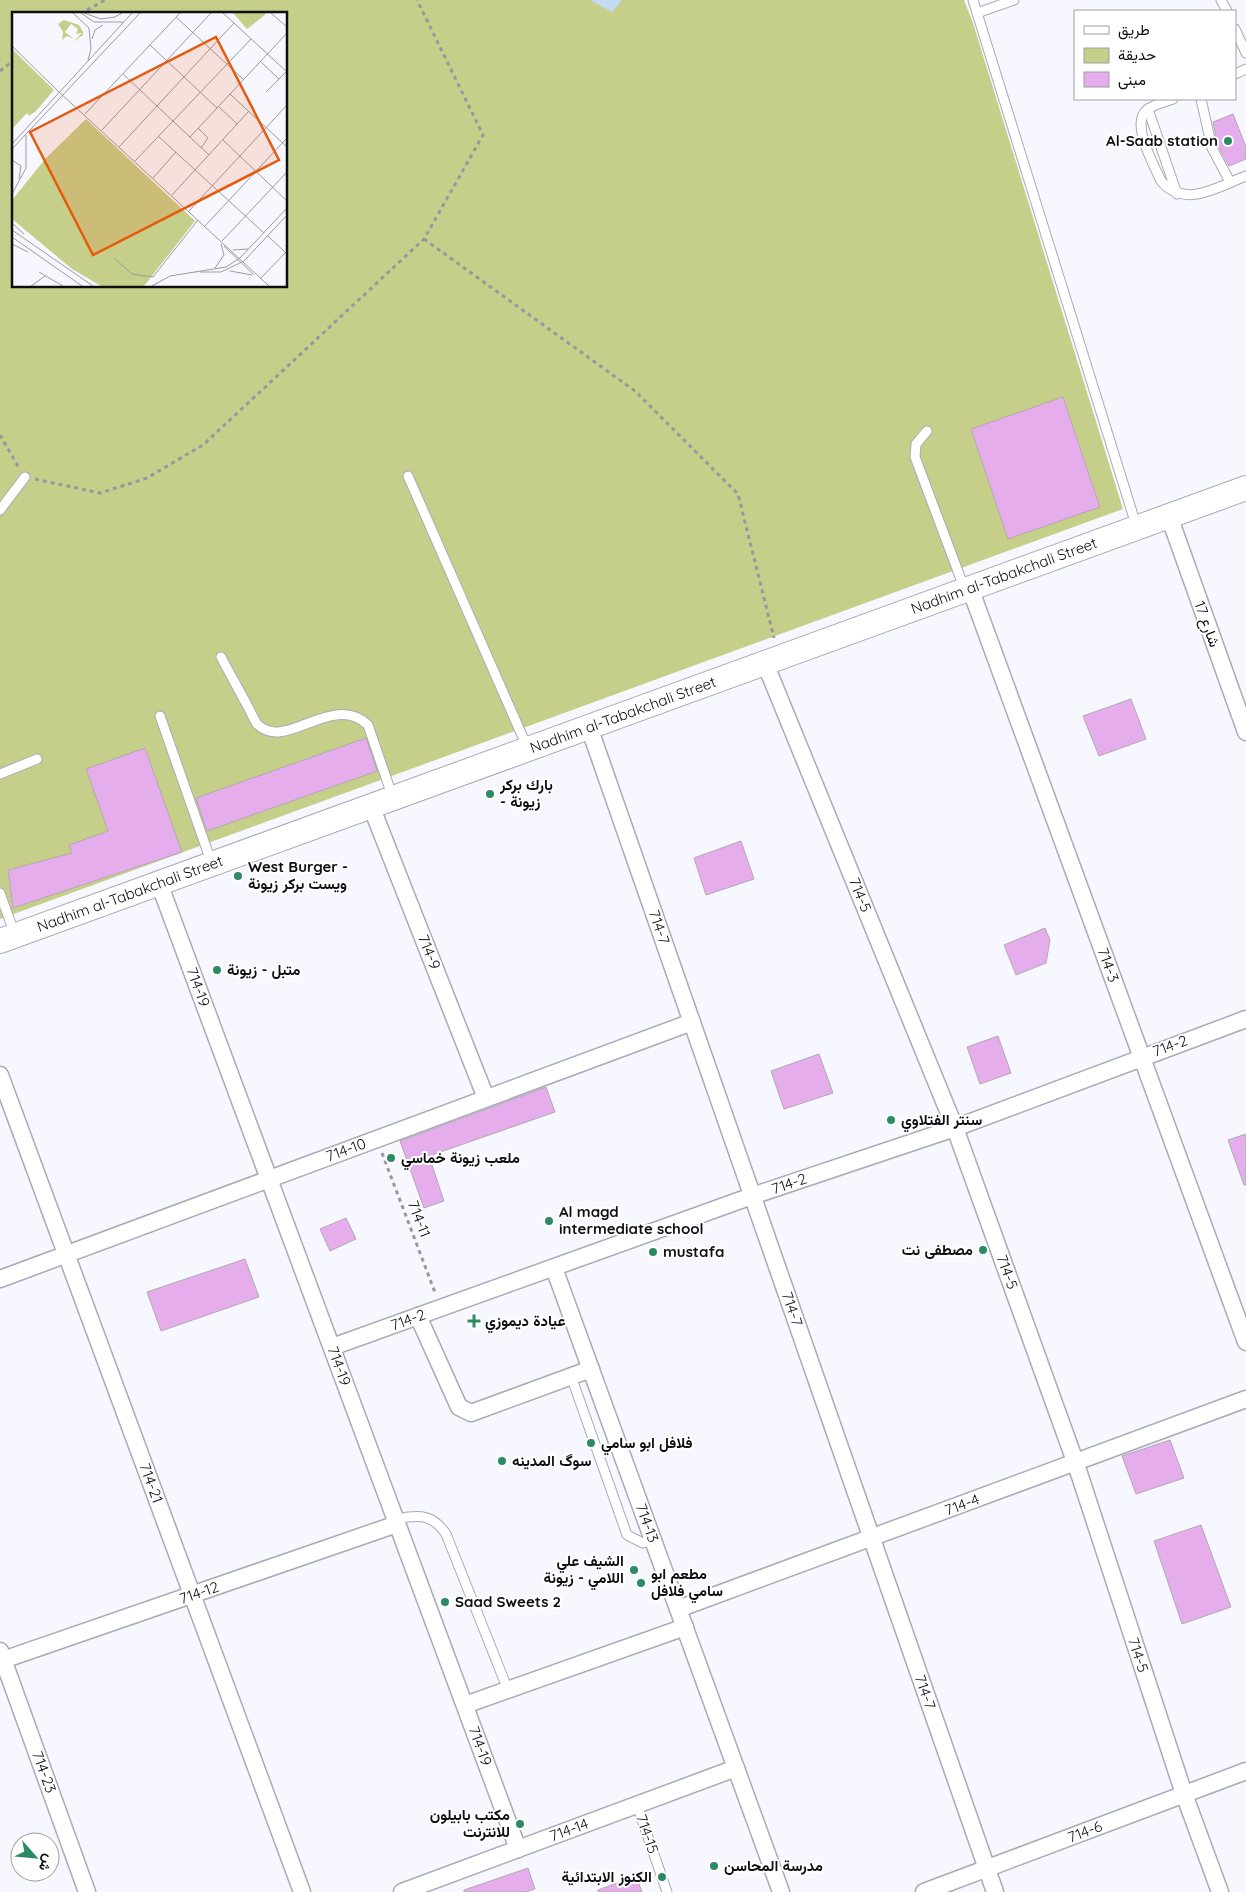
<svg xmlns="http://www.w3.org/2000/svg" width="1246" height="1892" viewBox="0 0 1246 1892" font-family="Quicksand,Vazirmatn,sans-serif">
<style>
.green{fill:#c6cf8a;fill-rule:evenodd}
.water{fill:#c3daf2}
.building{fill:#e5adeb;stroke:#b1a9b1}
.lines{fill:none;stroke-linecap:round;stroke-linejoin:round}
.lane-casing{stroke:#a8abb5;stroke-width:11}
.street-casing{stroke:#a8abb5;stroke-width:19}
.secondary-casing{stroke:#a8abb5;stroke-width:26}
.path{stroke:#97989d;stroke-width:3;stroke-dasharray:4 4;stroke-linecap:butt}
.lane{stroke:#fff;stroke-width:9}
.street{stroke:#fff;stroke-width:16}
.secondary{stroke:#fff;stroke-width:24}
.poi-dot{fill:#2c8b63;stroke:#fff;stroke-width:2}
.labels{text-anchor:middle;stroke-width:4;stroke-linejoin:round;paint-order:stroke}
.poi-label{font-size:15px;font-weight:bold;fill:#0e0f12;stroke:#fff;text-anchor:start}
.street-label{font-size:15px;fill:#0e0f12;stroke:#fff}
.inset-road{fill:none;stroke:#9a9ba0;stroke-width:1}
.view{fill:#e8590c;fill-opacity:0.15;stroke:#e8590c;stroke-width:2.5}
.inset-edge{fill:none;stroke:#0e0f12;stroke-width:2.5}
</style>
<rect width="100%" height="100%" fill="#f7f8ff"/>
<path class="green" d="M0,0H964L973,23L1123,509L0,919ZM14,14H286V286H14Z"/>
<polygon class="water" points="590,0 622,0 612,12"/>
<g class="building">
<polygon points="1233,114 1246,147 1246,159 1229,166 1218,146 1213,122"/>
<polygon points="1063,397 1100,507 1008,539 971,429"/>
<polygon points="1131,699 1146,739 1099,756 1083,716"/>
<polygon points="366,738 377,771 207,831 196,798"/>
<polygon points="145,748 182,852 13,908 8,870 72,853 69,845 108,831 86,769"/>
<polygon points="741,841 754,879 706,895 694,858"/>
<polygon points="1045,928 1050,940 1046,963 1016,975 1004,945"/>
<polygon points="998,1036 1011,1073 980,1084 967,1047"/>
<polygon points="819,1054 833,1093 784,1109 771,1071"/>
<polygon points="546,1087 555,1112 429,1156 444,1201 424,1208 400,1141"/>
<polygon points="1246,1134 1246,1185 1244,1185 1228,1140"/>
<polygon points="346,1218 356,1239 330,1251 320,1229"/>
<polygon points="245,1259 259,1297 161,1331 147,1292"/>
<polygon points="1170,1440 1184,1478 1136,1494 1122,1456"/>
<polygon points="1201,1525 1231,1607 1182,1624 1154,1541"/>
<polygon points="528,1868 535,1889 526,1892 464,1892 464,1890"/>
<polygon points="636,1876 642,1892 598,1892 598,1890"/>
</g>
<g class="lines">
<g class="lane-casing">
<g id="lane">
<polyline points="973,0 1137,528"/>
<polyline points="1221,0 1227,11"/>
<polyline points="977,13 1014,0"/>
<polyline points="1235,29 1246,53"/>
<polyline points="1235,74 1246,69"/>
<path d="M1173,99C1165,102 1155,104 1148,109C1129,122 1154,165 1161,181C1185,209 1217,187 1246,176"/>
<polyline points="1201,99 1212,148 1230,182"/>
<polyline points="1148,109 1177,194"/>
<polyline points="927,431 916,444 915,457 965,590"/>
<polyline points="408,476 528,749"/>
<polyline points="0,510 25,477"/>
<path d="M221,657C230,674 239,690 248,707C251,712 254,720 257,724C285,753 332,691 368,725L393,798"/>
<polyline points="160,716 212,864"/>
<polyline points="0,774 37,759"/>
<polyline points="0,893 15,935"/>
<polyline points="571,1376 627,1535 643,1543 653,1540"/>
<path d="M396,1519C418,1515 432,1513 446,1534L508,1690"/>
<polyline points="637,1805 667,1892"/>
</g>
</g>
<g class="street-casing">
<g id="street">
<polyline points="1169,516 1246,732"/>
<polyline points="970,588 1246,1342"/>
<polyline points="765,663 955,1128 1076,1464 1184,1794 1220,1892"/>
<polyline points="589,727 995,1892"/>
<polyline points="371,806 486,1098"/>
<polyline points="159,883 518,1849"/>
<polyline points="0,1075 302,1892"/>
<polyline points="554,1268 781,1892"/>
<polyline points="0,1279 692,1022"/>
<polyline points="418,1316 459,1407 471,1413 591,1369"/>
<polyline points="332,1347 752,1196 955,1128 1246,1019"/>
<polyline points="678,1609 1246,1399"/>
<polyline points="0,1651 87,1892"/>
<polyline points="0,1661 397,1524"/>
<polyline points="465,1705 685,1627"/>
<polyline points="402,1892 736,1768"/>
<polyline points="924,1892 1246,1771"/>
</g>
</g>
<g class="secondary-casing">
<polyline id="secondary" points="0,941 1246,488"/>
</g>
<g class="path">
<polyline points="80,14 105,0"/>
<polyline points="0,71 14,60"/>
<polyline points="424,239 635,391 738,494 774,638"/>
<polyline points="0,435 19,468"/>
<polyline points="35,479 100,493 147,478 203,445 424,239 483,135 417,0"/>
<polyline points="382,1153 436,1295"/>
</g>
<use href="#lane" class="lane"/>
<use href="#street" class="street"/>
<use href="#secondary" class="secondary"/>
</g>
<g class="poi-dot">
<circle cx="1228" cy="141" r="5"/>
<circle cx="490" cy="794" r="5"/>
<circle cx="238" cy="876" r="5"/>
<circle cx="217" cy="970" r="5"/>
<circle cx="891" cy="1120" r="5"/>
<circle cx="391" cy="1158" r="5"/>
<circle cx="549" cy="1221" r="5"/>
<circle cx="983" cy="1250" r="5"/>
<circle cx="653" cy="1252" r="5"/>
<path d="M471.5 1313.5h5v5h5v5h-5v5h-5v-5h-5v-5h5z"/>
<circle cx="591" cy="1443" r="5"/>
<circle cx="502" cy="1461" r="5"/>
<circle cx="634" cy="1570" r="5"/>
<circle cx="641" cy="1583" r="5"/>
<circle cx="445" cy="1602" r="5"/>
<circle cx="520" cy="1824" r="5"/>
<circle cx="714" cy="1866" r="5"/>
<circle cx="662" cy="1877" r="5"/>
</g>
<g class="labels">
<g class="poi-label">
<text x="1218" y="146" text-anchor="end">Al-Saab station</text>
<text x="500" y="790">بارك بركر<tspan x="500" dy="17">- زيونة</tspan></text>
<text x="248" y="872">West Burger -<tspan x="248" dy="17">ويست بركر زيونة</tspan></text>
<text x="227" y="975">متبل - زيونة</text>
<text x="901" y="1125">سنتر الفتلاوي</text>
<text x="401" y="1163">ملعب زيونة خماسي</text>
<text x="559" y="1217">Al magd<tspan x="559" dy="17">intermediate school</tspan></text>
<text x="973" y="1255" text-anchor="end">مصطفى نت</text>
<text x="663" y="1257">mustafa</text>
<text x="485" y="1326">عيادة ديموزي</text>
<text x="601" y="1448">فلافل ابو سامي</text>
<text x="512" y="1466">سوگ المدينه</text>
<text x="624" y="1566" text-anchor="end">الشيف علي<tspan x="624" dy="17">اللامي - زيونة</tspan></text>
<text x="651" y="1579">مطعم ابو<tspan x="651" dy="17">سامي فلافل</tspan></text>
<text x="455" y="1607">Saad Sweets 2</text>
<text x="510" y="1820" text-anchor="end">مكتب بابيلون<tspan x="510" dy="17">للانترنت</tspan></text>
<text x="724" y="1871">مدرسة المحاسن</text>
<text x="652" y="1882" text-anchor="end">الكنوز الابتدائية</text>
</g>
<g class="street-label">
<text transform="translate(1004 576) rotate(-20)" y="5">Nadhim al-Tabakchali Street</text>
<text transform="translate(1207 624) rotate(70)" y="5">شارع 17</text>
<text transform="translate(623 715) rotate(-20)" y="5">Nadhim al-Tabakchali Street</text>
<text transform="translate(130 894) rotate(-20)" y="5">Nadhim al-Tabakchali Street</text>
<text transform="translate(860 895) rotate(68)" y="5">714-5</text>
<text transform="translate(659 927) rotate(71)" y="5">714-7</text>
<text transform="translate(429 952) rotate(68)" y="5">714-9</text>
<text transform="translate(1108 965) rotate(70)" y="5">714-3</text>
<text transform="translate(198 987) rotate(70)" y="5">714-19</text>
<text transform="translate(1170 1046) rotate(-20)" y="5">714-2</text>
<text transform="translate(346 1150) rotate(-20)" y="5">714-10</text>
<text transform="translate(789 1184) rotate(-19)" y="5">714-2</text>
<text transform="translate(419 1219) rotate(69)" y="5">714-11</text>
<text transform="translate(1007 1272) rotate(70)" y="5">714-5</text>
<text transform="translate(792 1309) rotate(71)" y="5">714-7</text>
<text transform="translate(408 1320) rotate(-20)" y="5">714-2</text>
<text transform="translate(339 1366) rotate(70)" y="5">714-19</text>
<text transform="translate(151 1483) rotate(70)" y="5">714-21</text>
<text transform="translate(962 1505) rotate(-20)" y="5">714-4</text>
<text transform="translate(647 1523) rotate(70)" y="5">714-13</text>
<text transform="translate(199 1593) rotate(-19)" y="5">714-12</text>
<text transform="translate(1138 1655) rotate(72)" y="5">714-5</text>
<text transform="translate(925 1692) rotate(71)" y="5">714-7</text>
<text transform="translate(480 1746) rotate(70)" y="5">714-19</text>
<text transform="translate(44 1772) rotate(70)" y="5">714-23</text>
<text transform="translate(569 1830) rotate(-20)" y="5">714-14</text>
<text transform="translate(1085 1832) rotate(-21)" y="5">714-6</text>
<text transform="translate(647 1834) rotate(71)" y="5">714-15</text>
</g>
</g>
<g transform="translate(12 12)">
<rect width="275" height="275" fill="#f7f8ff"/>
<path d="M221,1H252L254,2L235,17ZM52,8L67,13L71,20V23L61,30L70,21L64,22L66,17L59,12L53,20L62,27L55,24L50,28L51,20L46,12ZM0,37L42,78L24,99L17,104L15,101L0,117ZM74,107L183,209L132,274H89L60,257L0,207V188L34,146Z" fill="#c6cf8a"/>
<path class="inset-road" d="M61,1L77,16L79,37L76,48M69,1L82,10H111M72,1L89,7L103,5L110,1M211,1L275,60M259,1L275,15M164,5L231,67M80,27L83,18L91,13M138,33L205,96M0,34L47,80M248,49L267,67M111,62L197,143M47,80L257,274M254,80L275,59M218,82L275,135M206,94L225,112M73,102L168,1M186,116L196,126L189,136M90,118L199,1M146,124L252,221M178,125L275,21M211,128L275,189M0,132L120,1M107,135L222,11M0,137L128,1M0,148L9,154L7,167M123,149L239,27M141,166L164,140M0,182L14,156V123M160,183L237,99M177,199L275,93M0,211L12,222M193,214L275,126M0,218L81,274M256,224L275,242M0,225L70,274M210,229L275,160M0,232L16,240M212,234L242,263M221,238L236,237M228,246L275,196M103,247L120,262L141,265L186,208M232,249L275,203M203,256L212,243L209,232M218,259L240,263M27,260L51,274M188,260H209L232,249M248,267L275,239M19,274L33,264M140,274L158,264L214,255L228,246"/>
<path class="view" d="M204,25L267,148L81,243L18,120Z"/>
<rect width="275" height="275" class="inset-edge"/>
</g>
<rect x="1074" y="10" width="162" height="90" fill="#ffffff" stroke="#9f9fa0"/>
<rect x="1084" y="26" width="25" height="8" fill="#ffffff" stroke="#9f9fa0"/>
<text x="1118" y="35" font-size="15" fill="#0e0f12">طريق</text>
<rect x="1084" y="48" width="25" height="15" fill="#c6cf8a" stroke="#9f9fa0"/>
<text x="1118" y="60" font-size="15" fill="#0e0f12">حديقة</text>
<rect x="1084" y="72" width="25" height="15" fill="#e5adeb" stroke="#9f9fa0"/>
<text x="1118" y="85" font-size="15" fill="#0e0f12">مبنى</text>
<g transform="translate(35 1857) rotate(117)"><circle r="24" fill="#ffffff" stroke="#9f9fa0"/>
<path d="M0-4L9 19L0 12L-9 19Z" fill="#2c8b63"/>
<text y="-8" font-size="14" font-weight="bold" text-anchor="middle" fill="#0e0f12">ش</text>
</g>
</svg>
